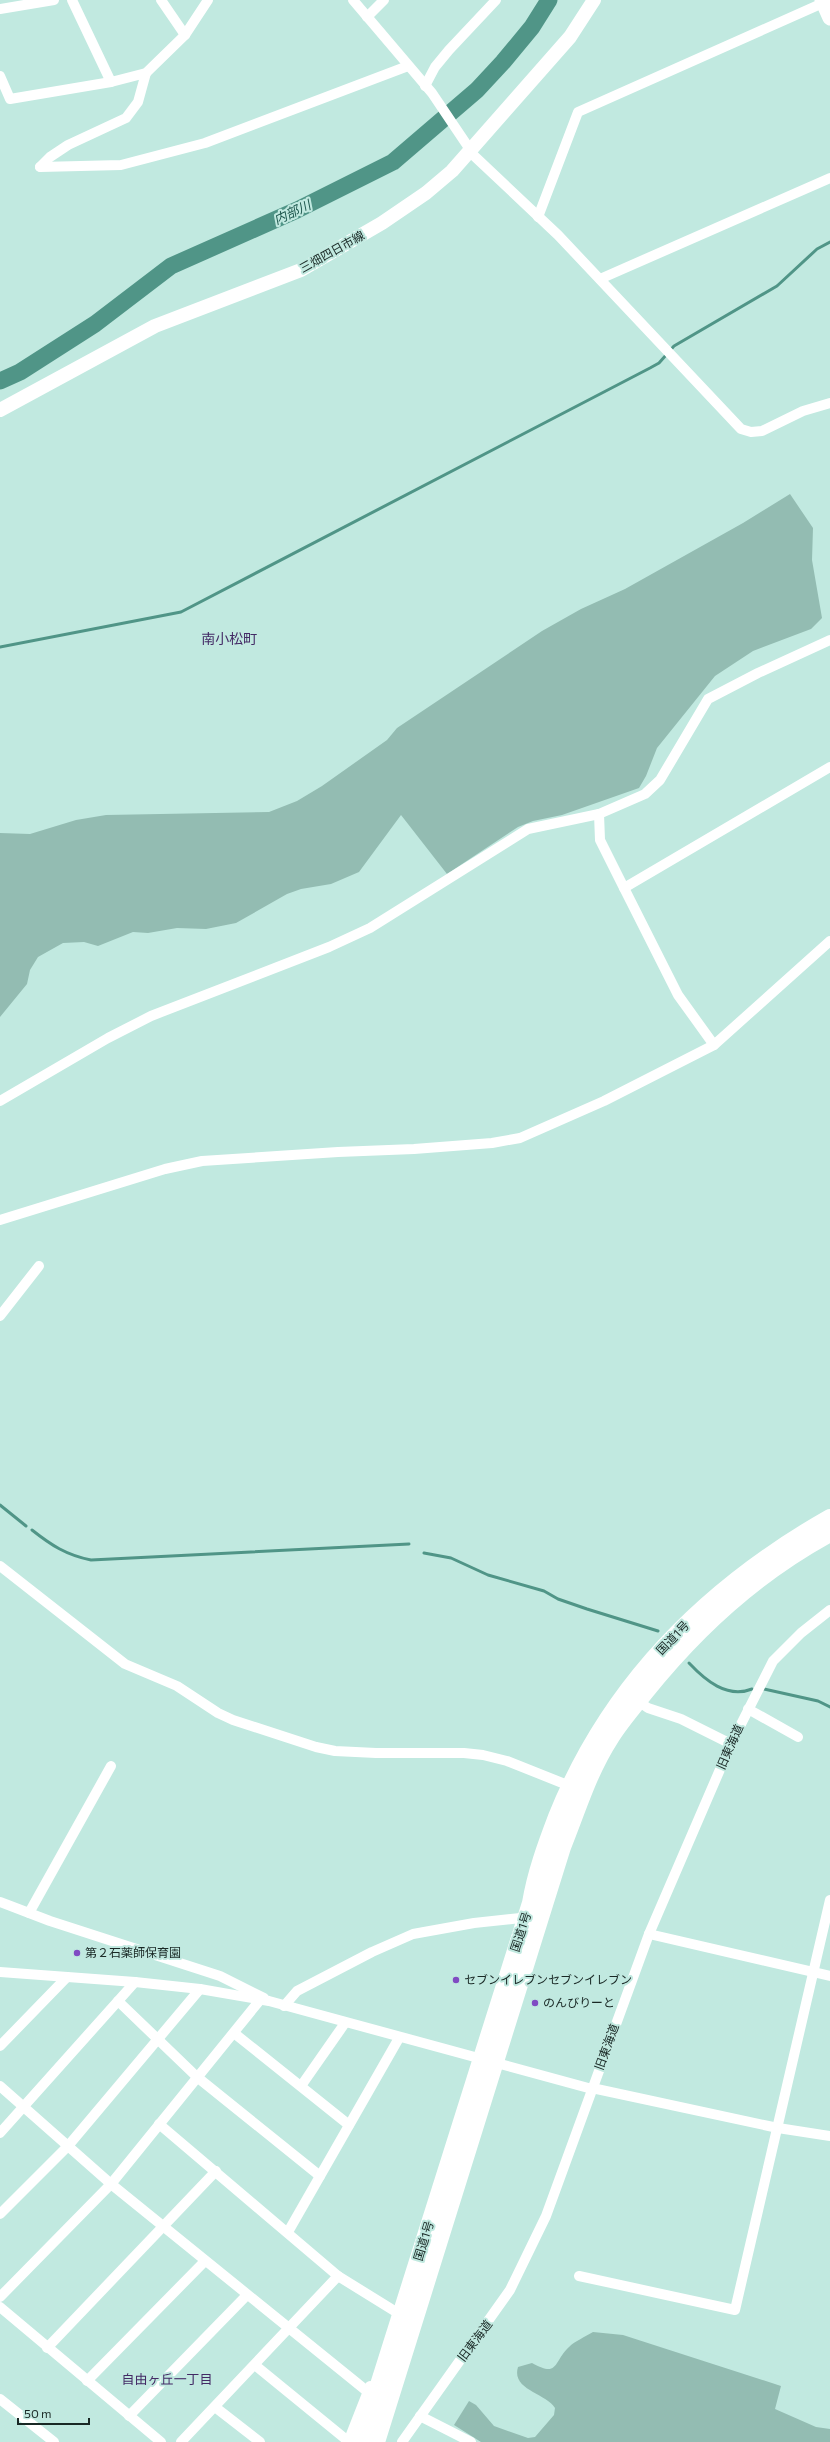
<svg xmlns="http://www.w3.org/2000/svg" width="830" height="2442" viewBox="0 0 830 2442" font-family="Commissioner,'Noto Sans JP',sans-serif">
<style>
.green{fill:#93bcb2}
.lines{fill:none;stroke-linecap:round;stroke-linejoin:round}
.stream{stroke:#509587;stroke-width:3}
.river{stroke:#509587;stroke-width:17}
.street{stroke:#fff;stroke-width:10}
.secondary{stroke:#fff;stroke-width:14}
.primary{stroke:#fff;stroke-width:15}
.highway{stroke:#fff;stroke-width:18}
.poi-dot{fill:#804bc3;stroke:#c1e9e0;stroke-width:1.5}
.labels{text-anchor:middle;stroke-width:4;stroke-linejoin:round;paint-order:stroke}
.street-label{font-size:12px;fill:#192825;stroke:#c1e9e0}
.poi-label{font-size:12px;fill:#192825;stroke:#c1e9e0;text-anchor:start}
.water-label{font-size:13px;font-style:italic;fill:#1c564c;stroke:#c1e9e0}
.neighbourhood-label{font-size:13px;fill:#432a65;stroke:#c1e9e0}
.quarter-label{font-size:14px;fill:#432a65;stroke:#c1e9e0}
</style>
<rect width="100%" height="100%" fill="#c1e9e0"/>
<g class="green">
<polygon points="790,494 813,528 812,560 822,618 811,629 753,651 715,676 657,748 646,776 639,788 562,815 533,821 518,827 447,874 401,815 359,872 331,884 301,889 287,894 236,923 206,929 177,928 148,933 133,932 98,946 84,942 63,943 38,957 30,970 27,984 0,1017 0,833 30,834 76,820 106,815 269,812 297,801 322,786 387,740 397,728 542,631 581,609 625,589 743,523"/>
<path d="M593,2332L623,2335L781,2386L775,2409L816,2427L830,2429V2442H481L454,2425L469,2401L476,2405L494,2426L528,2438L535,2437L554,2415L555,2408C546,2393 511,2390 518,2367L532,2363C559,2378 553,2362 569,2347C575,2341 585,2337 593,2332Z"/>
</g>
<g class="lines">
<g class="stream">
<polyline points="0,647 181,612 650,368 659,363 674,346 777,286 817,249 830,242"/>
<polyline points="0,1505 26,1526"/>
<path d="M32,1530C51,1545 66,1555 91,1560L409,1544"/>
<polyline points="424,1553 451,1558 488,1575 544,1591 558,1599 587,1609 658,1631"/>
<path d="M689,1663C705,1680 727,1699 752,1689"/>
<polyline points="764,1689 818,1701 830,1707"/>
</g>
<polyline class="river" points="0,381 20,372 95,324 171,266 297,210 393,162 477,90 503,62 532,27 549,0"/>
<g class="street">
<polyline points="72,0 111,82"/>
<polyline points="161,0 185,35"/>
<polyline points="353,0 432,93 471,151"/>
<polyline points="0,9 54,0"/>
<polyline points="367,17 384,0"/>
<polyline points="0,76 10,99 111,82 146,73 185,35 208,0"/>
<polyline points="425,86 435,67 449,50 496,0"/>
<polyline points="470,152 558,235 741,429 751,432 762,431 803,411 830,403"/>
<polyline points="40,167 121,165 205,143 408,66"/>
<polyline points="40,167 50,157 68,145 126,118 138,102 146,73"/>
<polyline points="538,217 578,112 823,3"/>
<polyline points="600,279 830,178"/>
<polyline points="599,814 600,840 619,878 678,995 714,1045"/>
<polyline points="624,888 830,767"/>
<polyline points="0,1101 108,1038 151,1016 329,947 370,928 528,829 599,814 645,794 660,780 708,699 758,673 830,640"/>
<polyline points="0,1220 165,1169 202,1161 338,1152 414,1149 492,1143 520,1138 604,1101 714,1045 830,941"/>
<polyline points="0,1316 39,1266"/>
<polyline points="0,1566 125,1664 177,1686 218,1713 233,1720 316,1747 335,1751 376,1753 464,1753 483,1755 507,1761 570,1786"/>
<polyline points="638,1701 648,1708 681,1719 731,1744"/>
<polyline points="748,1709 798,1737"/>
<polyline points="0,1902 50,1921 220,1976 264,1998"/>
<polyline points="29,1913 111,1766"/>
<polyline points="649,1934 830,1976"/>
<polyline points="0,1972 135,1982 200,1989 269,2001 592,2089"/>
<polyline points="118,2001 197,2077 320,2176"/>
<polyline points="284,2006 297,1991 372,1952 413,1934 474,1923 530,1917"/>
<polyline points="234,2033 349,2125"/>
<polyline points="0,2046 67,1977"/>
<polyline points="0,2086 111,2184 368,2392"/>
<polyline points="301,2086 345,2023"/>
<polyline points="592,2088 778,2128 830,2136"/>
<polyline points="159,2124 338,2276 401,2315"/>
<polyline points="0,2133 135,1982"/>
<polyline points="0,2214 68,2146 200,1989"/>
<polyline points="288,2232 399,2038"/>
<polyline points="579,2276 735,2310 830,1900"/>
<polyline points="0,2297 111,2184 260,2000"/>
<polyline points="0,2307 161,2442"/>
<polyline points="47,2348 216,2171"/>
<polyline points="255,2365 348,2441"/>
<polyline points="87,2381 205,2261"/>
<polyline points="0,2399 54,2442"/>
<polyline points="215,2407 260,2442"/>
<polyline points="129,2416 247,2295"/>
<polyline points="420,2416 471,2442"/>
<polyline points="181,2442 338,2276"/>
<polyline points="348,2442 370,2386"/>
<polyline points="402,2442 510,2290 546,2216 649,1934 731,1744 773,1661 801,1633 830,1610"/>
</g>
<polyline class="secondary" points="0,410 155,326 301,270 382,223 426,193 452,171 570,37 594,0"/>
<polyline class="primary" points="822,0 830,18"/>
<g class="highway">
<path d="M361,2442L531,1903C536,1873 546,1846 557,1817C610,1684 707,1588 830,1518"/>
<path d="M376,2442L562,1847C577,1810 588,1772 610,1738C620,1722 633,1707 645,1692C697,1627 756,1573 830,1533"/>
</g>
</g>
<g class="poi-dot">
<circle cx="77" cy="1953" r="4"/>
<circle cx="456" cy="1980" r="4"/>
<circle cx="535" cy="2003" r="4"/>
</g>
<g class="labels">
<g class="street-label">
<text transform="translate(332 252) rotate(-29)" y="4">三畑四日市線</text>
<text transform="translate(673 1638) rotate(-46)" y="4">国道1号</text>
<text transform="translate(730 1747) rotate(-66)" y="4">旧東海道</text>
<text transform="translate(521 1932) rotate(-72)" y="4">国道1号</text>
<text transform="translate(607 2047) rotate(-70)" y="4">旧東海道</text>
<text transform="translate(424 2241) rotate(-73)" y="4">国道1号</text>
<text transform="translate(475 2341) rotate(-53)" y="4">旧東海道</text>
</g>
<g class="poi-label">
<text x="85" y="1957">第２石薬師保育園</text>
<text x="464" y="1984">セブンイレブンセブンイレブン</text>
<text x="543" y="2007">のんびりーと</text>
</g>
<g class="water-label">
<text transform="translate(292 212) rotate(-25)" y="5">内部川</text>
</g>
<g class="neighbourhood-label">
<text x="167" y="2384">自由ヶ丘一丁目</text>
</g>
<g class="quarter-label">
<text x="229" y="644">南小松町</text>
</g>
</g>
<path d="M18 2418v6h71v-6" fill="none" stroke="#192825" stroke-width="2"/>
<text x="24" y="2418" font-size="12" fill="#192825" stroke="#c1e9e0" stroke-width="3" paint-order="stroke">50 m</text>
</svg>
